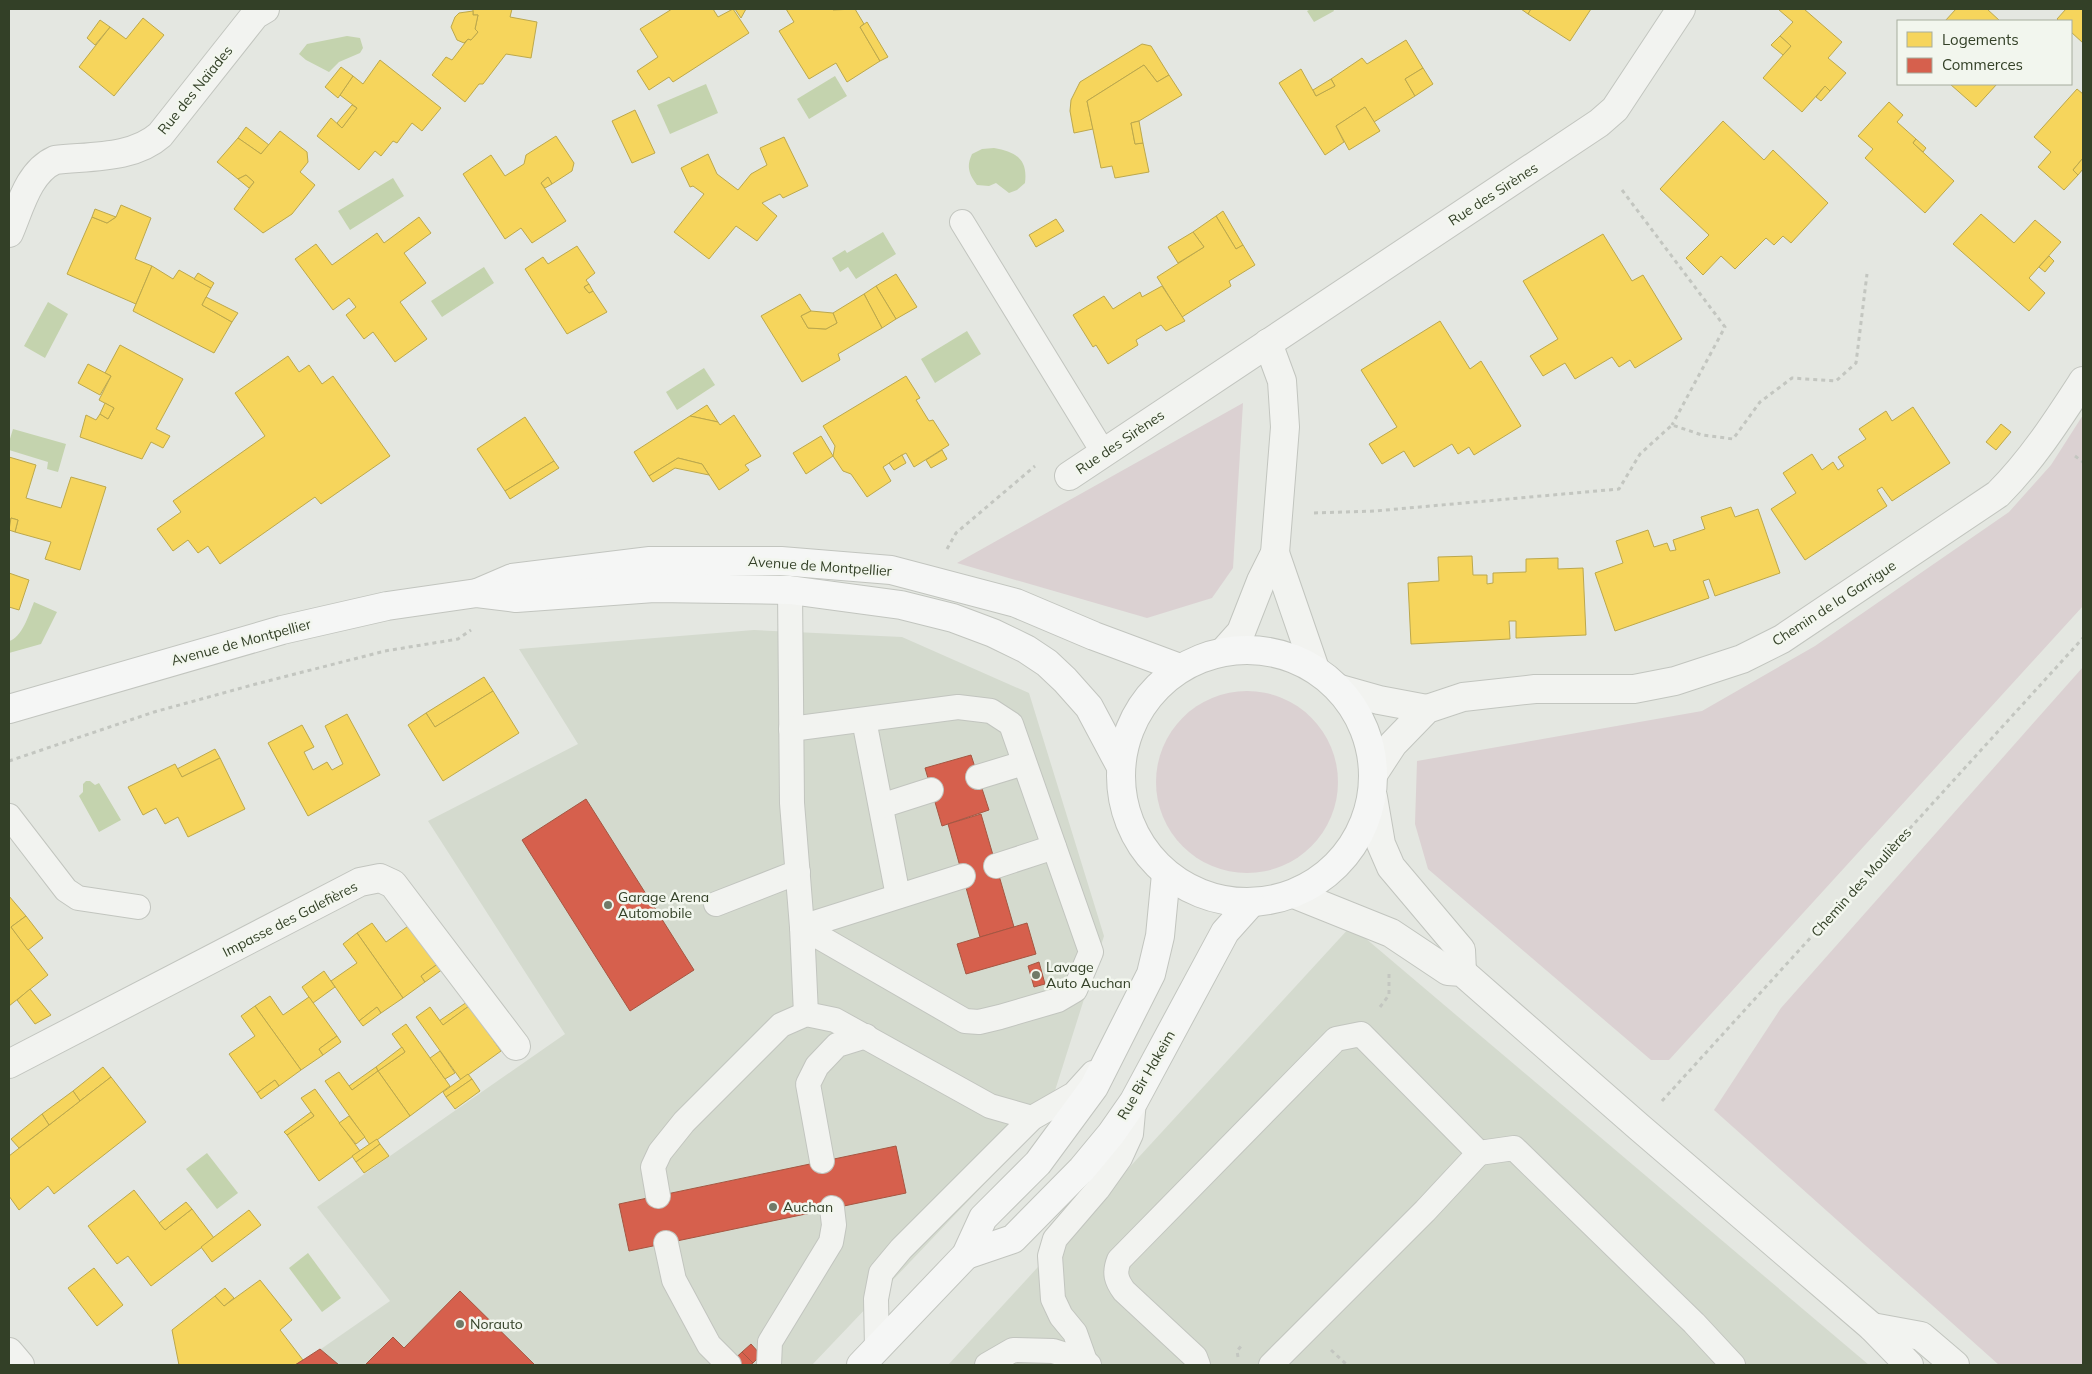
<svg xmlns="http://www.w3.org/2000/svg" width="2092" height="1374" viewBox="0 0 2092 1374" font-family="Mulish,sans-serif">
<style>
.built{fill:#d4dace}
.green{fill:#dbd1d2}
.water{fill:#c4d3ae}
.homes{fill:#f6d55c;stroke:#bca84c}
.shops{fill:#d6604d;stroke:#a55642}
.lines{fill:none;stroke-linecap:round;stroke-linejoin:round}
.service-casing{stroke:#c2c5bf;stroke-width:26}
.minor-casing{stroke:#c2c5bf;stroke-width:30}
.tertiary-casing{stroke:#c2c5bf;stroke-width:30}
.secondary-casing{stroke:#c2c5bf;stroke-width:30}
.path{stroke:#c3c6c0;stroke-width:3;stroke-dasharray:4 4;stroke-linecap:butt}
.service{stroke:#f2f3f0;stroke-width:24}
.minor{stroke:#f2f3f0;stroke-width:28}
.tertiary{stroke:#f2f3f0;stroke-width:28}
.secondary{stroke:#f5f6f5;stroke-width:28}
.poi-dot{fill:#717a68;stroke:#f2f6ee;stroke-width:2}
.labels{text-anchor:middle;stroke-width:5;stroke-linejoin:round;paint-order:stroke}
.street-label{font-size:14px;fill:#334027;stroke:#f2f6ee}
.poi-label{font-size:14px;fill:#334027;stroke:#f2f6ee;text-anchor:start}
</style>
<rect width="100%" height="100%" fill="#e4e7e1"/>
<g class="built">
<polygon points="754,630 902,637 1029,693 1104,936 1046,1119 812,1365 298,1365 390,1301 317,1207 565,1034 428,821 578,744 519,649"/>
<polygon points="1351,926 1869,1365 948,1365"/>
</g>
<g class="green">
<polygon points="1243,403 1233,568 1212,598 1147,618 957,563"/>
<polygon points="2083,415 2083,606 1669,1060 1651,1060 1428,869 1415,824 1417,761 1702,711 1815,646 2009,512 2051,465"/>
<polygon points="2083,667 2083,1365 1999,1365 1714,1110 1781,1008"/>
<circle cx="1247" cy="782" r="91"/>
</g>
<g class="water">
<polygon points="1311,9 1333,9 1334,11 1314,22 1307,11"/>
<polygon points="347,36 360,38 363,48 360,53 339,62 329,72 306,60 299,54 307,44"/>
<polygon points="835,76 847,96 809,119 797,99"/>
<polygon points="706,84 718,113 670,134 657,105"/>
<path d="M994,148C1016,152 1028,159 1025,183L1017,190L1009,193L996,183L989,186L977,185C969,174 966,167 972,154L982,149Z"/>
<polygon points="393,178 404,196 350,230 338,211"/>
<polygon points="883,232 896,254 856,279 848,267 840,272 832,258 845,250 847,253"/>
<polygon points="484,267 494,283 442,317 431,301"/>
<polygon points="48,302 68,314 45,358 24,346"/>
<polygon points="967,331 981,354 935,383 921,359"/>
<polygon points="704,368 715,385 677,410 666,392"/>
<polygon points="13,429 66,444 58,472 47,469 48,462 9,450 9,442"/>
<path d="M34,602L57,612L41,644L9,653V641C22,638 29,614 34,602Z"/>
<polygon points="86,781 90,781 95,785 99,783 121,820 99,832 79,796 83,792 83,784"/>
<polygon points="207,1153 238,1193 217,1209 186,1169"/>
<polygon points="308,1253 341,1298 322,1312 289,1268"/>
</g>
<g class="homes">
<polygon points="473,9 512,9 510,17 537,22 531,58 506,54 483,84 479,84 465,102 432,75 446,57 452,60 468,39 471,40 478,32 475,29 478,15 473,15"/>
<polygon points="672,9 713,9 718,17 733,9 749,33 673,82 669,77 649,90 637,71 658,57 640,29"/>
<polygon points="735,9 746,9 741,18"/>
<polygon points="786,9 832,9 833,10 855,9 864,24 860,27 880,61 847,82 836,63 809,79 779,31 794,22"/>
<polygon points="1521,9 1531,9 1528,14"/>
<polygon points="1531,9 1591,9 1570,41 1528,14"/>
<polygon points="1778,9 1804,9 1842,42 1828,58 1846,73 1830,91 1825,86 1802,112 1763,78 1791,46 1780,36 1793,22"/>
<polygon points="1956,9 1987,9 2000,21 1945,21"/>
<polygon points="2066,9 2083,9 2083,43 2071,32 2071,21 2059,21 2057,19"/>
<polygon points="473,11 473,15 478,15 475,29 478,32 471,40 468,39 464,43 457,40 451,27 455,17 459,13"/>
<polygon points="143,18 164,35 114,96 79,67 110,27 126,39"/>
<polygon points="100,20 110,27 95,45 87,38"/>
<polygon points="867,22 888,57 880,61 860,27"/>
<polygon points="1780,36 1791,46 1783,55 1771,45"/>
<polygon points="1406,40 1423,68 1405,79 1415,96 1374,122 1365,107 1336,126 1344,142 1325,155 1279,83 1301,69 1316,96 1335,86 1331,79 1362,58 1367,64"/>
<polygon points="1142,44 1151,46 1169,75 1157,82 1144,65 1087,101 1093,129 1074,133 1070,111 1071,100 1080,82"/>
<polygon points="380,60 441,108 422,131 412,123 397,143 393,141 381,156 375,151 359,170 317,136 331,118 342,128 357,108 340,95 353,76 363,84"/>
<polygon points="1144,65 1157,82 1169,75 1182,95 1139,121 1131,123 1135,144 1143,143 1149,172 1115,178 1112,166 1101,168 1087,101"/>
<polygon points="341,67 353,76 338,98 325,87"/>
<polygon points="1423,68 1433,84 1415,96 1405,79"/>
<polygon points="1331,79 1335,86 1316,96 1313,90"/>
<polygon points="1950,84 1997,84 1976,107"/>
<polygon points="1825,86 1830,91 1821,101 1816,97"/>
<polygon points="2077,89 2083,94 2083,158 2073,170 2078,175 2064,190 2038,167 2051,152 2034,137"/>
<polygon points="1889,102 1903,115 1897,122 1916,139 1913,143 1954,181 1925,213 1865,158 1873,149 1858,136"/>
<polygon points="352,105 357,108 342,128 337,123"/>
<polygon points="1365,107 1380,131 1349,150 1336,126"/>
<polygon points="635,110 655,153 632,163 612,121"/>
<polygon points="1139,121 1143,143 1135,144 1131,123"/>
<polygon points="1723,121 1764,160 1773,150 1828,203 1791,243 1783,236 1774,245 1766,238 1735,269 1721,256 1703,275 1686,258 1709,235 1660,189"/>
<polygon points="246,127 269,145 261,154 238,138"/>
<polygon points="280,131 307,152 308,162 300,172 315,185 292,214 263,233 234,209 254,182 246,175 238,179 217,162 238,138 261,154"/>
<polygon points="556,136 574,163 572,171 552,184 548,177 541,183 566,221 532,243 521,228 505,239 463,174 491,155 505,176 524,164 526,155"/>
<polygon points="784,137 808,186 783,198 780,194 762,203 777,216 757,241 736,226 709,259 674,232 704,194 693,186 690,187 681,168 708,154 717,174 738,190 751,174 767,165 760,148"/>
<polygon points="1916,139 1926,148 1923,152 1913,143"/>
<polygon points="2083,158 2083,169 2078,175 2073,170"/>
<polygon points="246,175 254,182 249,188 238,179"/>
<polygon points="548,177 552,184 545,188 541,183"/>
<polygon points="121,205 151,218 135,259 152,266 136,304 67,274 92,217 107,223 116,217"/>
<polygon points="95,209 116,217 107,223 92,217"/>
<polygon points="1223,211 1243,245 1236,249 1216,216"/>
<polygon points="1981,214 2014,243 2035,220 2061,242 2029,278 2045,293 2029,311 1953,244"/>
<polygon points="1216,216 1236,249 1243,245 1255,265 1229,281 1231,286 1182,317 1157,277 1204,247 1193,232"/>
<polygon points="419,217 431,233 404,253 426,283 400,302 427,339 395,362 373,332 364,339 346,315 356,307 349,298 333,310 295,259 316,244 332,265 377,233 384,243"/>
<polygon points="1056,219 1064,231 1036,247 1029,235"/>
<polygon points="1193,232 1204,247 1178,263 1168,247"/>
<polygon points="1603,234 1632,281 1643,275 1682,339 1635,368 1630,360 1619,367 1612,357 1575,379 1565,363 1543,376 1530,356 1558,339 1523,281"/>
<polygon points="577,246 595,273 586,280 589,284 584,287 589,293 593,291 607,312 567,334 525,269 543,257 548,264"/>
<polygon points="2049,256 2054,261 2045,272 2039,267"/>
<polygon points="152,266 173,279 179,270 211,288 202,305 232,322 214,353 133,311"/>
<polygon points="198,273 214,283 211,288 194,279"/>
<polygon points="896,274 917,307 896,319 876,286"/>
<polygon points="589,284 593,291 589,293 584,287"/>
<polygon points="876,286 896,319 882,328 864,294"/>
<polygon points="1162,286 1185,321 1166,331 1161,325 1136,340 1138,345 1108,364 1096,345 1093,347 1073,315 1104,296 1113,309 1140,292 1142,297"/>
<polygon points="800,294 811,311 801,316 808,328 826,329 837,323 833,313 864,294 882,328 838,354 840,360 802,382 761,316"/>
<polygon points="206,297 238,313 232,322 202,305"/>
<polygon points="811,311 833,313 837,323 826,329 808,328 801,316"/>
<polygon points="1440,321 1470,369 1481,361 1521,426 1474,455 1469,447 1458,454 1452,444 1414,467 1404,451 1382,464 1369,444 1397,427 1361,370"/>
<polygon points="120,345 183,379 156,429 170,436 163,448 151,442 142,459 80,437 86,415 96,420 100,414 108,419 114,408 99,400 111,376 105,373"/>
<polygon points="288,356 299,372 309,365 322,384 333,376 390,456 321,504 315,497 220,564 208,546 198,553 188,540 173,551 157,529 181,512 173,501 265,436 235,393"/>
<polygon points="88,364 111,376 100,395 78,383"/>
<polygon points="906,376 920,398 916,400 929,421 933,420 949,445 914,467 906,453 902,455 883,467 891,481 867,497 851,474 843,471 833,456 835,446 823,426"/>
<polygon points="105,403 114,408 108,419 100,414"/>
<polygon points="707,405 718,422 690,416"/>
<polygon points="1913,407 1950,463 1892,501 1882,487 1877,490 1887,506 1805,560 1771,509 1796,493 1783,473 1812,454 1822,470 1833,462 1838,470 1844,466 1838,457 1866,439 1859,429 1886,411 1892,421"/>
<polygon points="734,415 761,456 745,465 749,470 719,490 702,464 678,458 649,476 634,452 690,416 718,422 720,425"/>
<polygon points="525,417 554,461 505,491 477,449"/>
<polygon points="2001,424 2011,432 1996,450 1986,442"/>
<polygon points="821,436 833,456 806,474 793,453"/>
<polygon points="942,450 947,459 931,468 926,460"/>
<polygon points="902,455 906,463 894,470 889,463"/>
<polygon points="9,457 36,465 26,498 61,508 71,477 106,487 80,570 45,559 51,542 15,532 18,520 11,518 9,526"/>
<polygon points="678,458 702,464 709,475 675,468 653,482 649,476"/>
<polygon points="554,461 559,468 510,499 505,491"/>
<polygon points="1731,507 1735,517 1758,509 1780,573 1715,596 1709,579 1703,581 1709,598 1615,631 1595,573 1623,563 1616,541 1648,530 1654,547 1667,543 1670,551 1676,550 1673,540 1705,529 1701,517"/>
<polygon points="11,518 18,520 15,532 9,530"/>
<polygon points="1472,556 1473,575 1487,575 1487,584 1493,583 1493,573 1526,572 1526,559 1558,558 1558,569 1583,568 1586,635 1516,638 1516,621 1509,621 1510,639 1411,644 1408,583 1439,581 1438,557"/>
<polygon points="9,573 29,580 19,610 9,607"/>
<polygon points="484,677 493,691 435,727 426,713"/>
<polygon points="493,691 519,733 443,781 408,725 426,713 435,727"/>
<polygon points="347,714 380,775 308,816 268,743 302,725 314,747 304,752 313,770 327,762 332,770 343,764 325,726"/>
<polygon points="215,749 220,758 182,777 177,769"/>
<polygon points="220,758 245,809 188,837 178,817 165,824 156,808 143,815 128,787 175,764 182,777"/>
<polygon points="9,896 26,916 11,927 48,975 9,1006"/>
<polygon points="26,916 43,938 28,950 11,927"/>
<polygon points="372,923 386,942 411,924 439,963 421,976 425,982 403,998 357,933"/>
<polygon points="357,933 403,998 381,1013 377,1007 359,1021 331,981 357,963 343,944"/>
<polygon points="439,963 443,969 425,982 421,976"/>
<polygon points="324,971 335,987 313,1003 302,987"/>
<polygon points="30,989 51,1015 35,1024 17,1000"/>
<polygon points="270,996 283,1015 309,997 337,1036 319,1049 323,1055 301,1070 255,1006"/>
<polygon points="467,1002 469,1006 443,1025 439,1021"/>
<polygon points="255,1006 301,1070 279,1086 275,1080 257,1093 229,1054 255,1036 241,1016"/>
<polygon points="469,1006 501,1051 461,1080 416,1017 430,1007 443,1025"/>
<polygon points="377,1007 381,1013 363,1026 359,1021"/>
<polygon points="406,1024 450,1086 410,1116 378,1071 405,1052 392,1034"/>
<polygon points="337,1036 341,1042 323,1055 319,1049"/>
<polygon points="402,1047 405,1052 378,1071 376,1067"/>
<polygon points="440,1051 455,1073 445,1079 430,1058"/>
<polygon points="103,1067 111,1077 80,1101 73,1091"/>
<polygon points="376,1067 378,1071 352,1090 349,1086"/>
<polygon points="378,1071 410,1116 370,1145 325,1081 339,1072 352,1090"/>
<polygon points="468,1074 472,1079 446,1097 443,1092"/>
<polygon points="111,1077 146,1122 54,1194 48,1186 19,1210 9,1196 9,1156"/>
<polygon points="472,1079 480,1091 455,1109 446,1097"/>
<polygon points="275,1080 279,1086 261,1099 257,1093"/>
<polygon points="315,1089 360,1151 319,1181 287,1135 314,1116 301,1098"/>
<polygon points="73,1091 80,1101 49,1125 42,1114"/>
<polygon points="311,1112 314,1116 287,1135 284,1132"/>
<polygon points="42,1114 49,1125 19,1148 11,1139"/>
<polygon points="349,1116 365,1137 356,1144 339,1123"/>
<polygon points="377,1139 380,1144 356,1162 352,1156"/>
<polygon points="380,1144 389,1156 364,1173 356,1162"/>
<polygon points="134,1190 165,1230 192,1209 214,1238 151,1286 128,1256 117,1264 88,1226"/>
<polygon points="186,1202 192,1209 165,1230 159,1223"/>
<polygon points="249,1210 261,1225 212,1262 201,1247"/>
<polygon points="94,1268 123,1305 97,1326 68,1288"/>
<polygon points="260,1280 292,1320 280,1330 303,1360 295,1365 179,1365 172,1330 215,1296 224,1306"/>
<polygon points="225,1288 234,1298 224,1306 215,1296"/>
</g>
<g class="shops">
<polygon points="971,755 989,810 942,826 925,768"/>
<polygon points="586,799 694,970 630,1011 522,840"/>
<polygon points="981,814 1014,927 980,937 948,824"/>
<polygon points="1027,923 1036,954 966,974 957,944"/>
<polygon points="1039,962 1045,984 1034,987 1028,966"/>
<polygon points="896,1146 906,1193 629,1251 619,1204"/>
<polygon points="460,1291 535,1365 366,1364 393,1337 404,1348"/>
<polygon points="751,1344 761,1355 753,1363 742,1352"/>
<polygon points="320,1349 339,1365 295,1365 303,1360"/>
<polygon points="742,1352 753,1363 750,1365 728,1365"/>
</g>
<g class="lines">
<g class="service-casing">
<g id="service">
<polyline points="962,222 1103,452"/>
<polyline points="790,590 792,803 802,927 806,1014"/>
<polyline points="864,720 898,896"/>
<polyline points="791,729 958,707 991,711 1011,724 1091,952 1075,990 1058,1000 1000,1017 979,1022 965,1021 802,927"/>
<polyline points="978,777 1024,763"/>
<polyline points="881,806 931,790"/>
<polyline points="9,816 66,890 78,898 138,907"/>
<polyline points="996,866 1054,847"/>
<polyline points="716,904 798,872"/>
<polyline points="802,927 963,876"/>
<polyline points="822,1161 808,1084 817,1066 837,1045 866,1036"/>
<polyline points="658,1196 653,1167 660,1152 684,1122 781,1025 806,1014 835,1020 990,1106 1032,1118"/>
<polyline points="666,1243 674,1280 709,1345 729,1365"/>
<polyline points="877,1348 876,1299 881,1273 901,1249 1032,1118 1074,1094 1093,1073"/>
<polyline points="769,1365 770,1342 831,1242 834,1225 832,1208"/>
<polyline points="987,1365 1013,1350 1053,1351 1085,1361"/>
<polyline points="1089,1365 1085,1361 1075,1333 1061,1316 1053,1299 1050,1256 1055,1239 1098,1189 1120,1158 1131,1134 1134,1101"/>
<path d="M1198,1365L1195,1357L1124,1291C1116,1280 1114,1273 1119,1260L1336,1039L1361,1034L1479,1153L1514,1148L1694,1323L1733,1365"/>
<polyline points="1271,1365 1425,1211 1479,1153"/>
</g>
</g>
<g class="minor-casing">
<g id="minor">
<path d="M9,233C20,208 28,172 55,160C90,156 133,159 160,135L255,15L265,9"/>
<polyline points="1069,476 1599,123 1615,109 1681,9"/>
<polyline points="1275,553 1315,669"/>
<polyline points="1224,651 1241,632 1261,581 1275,553 1285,427 1282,381 1268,343"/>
<polyline points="9,1064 360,882 380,878 393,884 516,1046"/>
<polyline points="9,1352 20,1365"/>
</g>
</g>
<g class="tertiary-casing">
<g id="tertiary">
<polyline points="1340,689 1379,700 1427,709"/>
<path d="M1374,773L1393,744L1427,709L1463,697L1535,689H1634L1675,681L1742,659L1782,639L1998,494C2032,460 2057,421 2083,381"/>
<polyline points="1373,797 1381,844 1391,867 1461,950 1462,972"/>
<polyline points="1294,894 1391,933 1448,971 1462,972 1639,1127 1872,1327 1909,1365"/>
<polyline points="1872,1327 1921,1336 1955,1365"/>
</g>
</g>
<g class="secondary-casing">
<g id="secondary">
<polyline points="477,593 512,578 650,561 781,561 891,570 1016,603 1094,636 1180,668"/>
<circle cx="1247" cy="776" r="126"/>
<polyline points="9,709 282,630 387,606 477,593 516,598 654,588 790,590 901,605 953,618 993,633 1026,649 1047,663 1065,680 1089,707 1121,767"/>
<polyline points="966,1255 1013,1239 1082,1169 1111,1134 1134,1101 1225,932 1251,903"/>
<polyline points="861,1365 966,1255 983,1218 1038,1163 1094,1087 1151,974 1160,936 1166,874"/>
</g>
</g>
<g class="path">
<polyline points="1622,190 1725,327 1672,425"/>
<polyline points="2075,456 2083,462"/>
<polyline points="1314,513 1375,511 1619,489 1640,454 1672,425 1702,435 1733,439 1760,402 1792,378 1836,381 1856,363 1867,274"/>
<polyline points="947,549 956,533 1035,466"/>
<polyline points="9,761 154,712 256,684 385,651 458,639 471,630"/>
<polyline points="1380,1007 1389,995 1389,974"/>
<polyline points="1662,1101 2083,638"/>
<polyline points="1331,1350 1347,1365"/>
<polyline points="1238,1357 1237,1351 1242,1345"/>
</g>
<use href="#service" class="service"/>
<use href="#minor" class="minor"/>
<use href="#tertiary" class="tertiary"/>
<use href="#secondary" class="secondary"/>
</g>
<g class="poi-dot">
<circle cx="608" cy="905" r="5"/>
<circle cx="1036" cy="975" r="5"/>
<circle cx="773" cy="1207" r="5"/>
<circle cx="460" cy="1324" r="5"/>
</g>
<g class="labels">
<g class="street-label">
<text transform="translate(195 90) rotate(-51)" y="5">Rue des Naïades</text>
<text transform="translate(1493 194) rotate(-33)" y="5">Rue des Sirènes</text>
<text transform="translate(1120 442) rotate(-34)" y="5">Rue des Sirènes</text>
<text transform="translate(820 566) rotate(4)" y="5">Avenue de Montpellier</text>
<text transform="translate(1834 603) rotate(-33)" y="5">Chemin de la Garrigue</text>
<text transform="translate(241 642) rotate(-15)" y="5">Avenue de Montpellier</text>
<text transform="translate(1861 882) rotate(-48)" y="5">Chemin des Moulières</text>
<text transform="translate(290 919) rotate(-27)" y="5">Impasse des Galefières</text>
<text transform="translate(1146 1075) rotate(-60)" y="5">Rue Bir Hakeim</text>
</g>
<g class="poi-label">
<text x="618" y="902">Garage Arena<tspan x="618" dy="16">Automobile</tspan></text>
<text x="1046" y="972">Lavage<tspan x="1046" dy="16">Auto Auchan</tspan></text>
<text x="783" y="1212">Auchan</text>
<text x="470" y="1329">Norauto</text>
</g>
</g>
<rect width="2092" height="1374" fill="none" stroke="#334027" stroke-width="20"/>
<rect x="1897" y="20" width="175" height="65" fill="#f2f6ee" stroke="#a6ad9e"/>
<rect x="1907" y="32" width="25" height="15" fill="#f6d55c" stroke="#a6ad9e"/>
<text x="1942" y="45" font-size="15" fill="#334027">Logements</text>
<rect x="1907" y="58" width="25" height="15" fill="#d6604d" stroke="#a6ad9e"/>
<text x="1942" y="70" font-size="15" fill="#334027">Commerces</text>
</svg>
